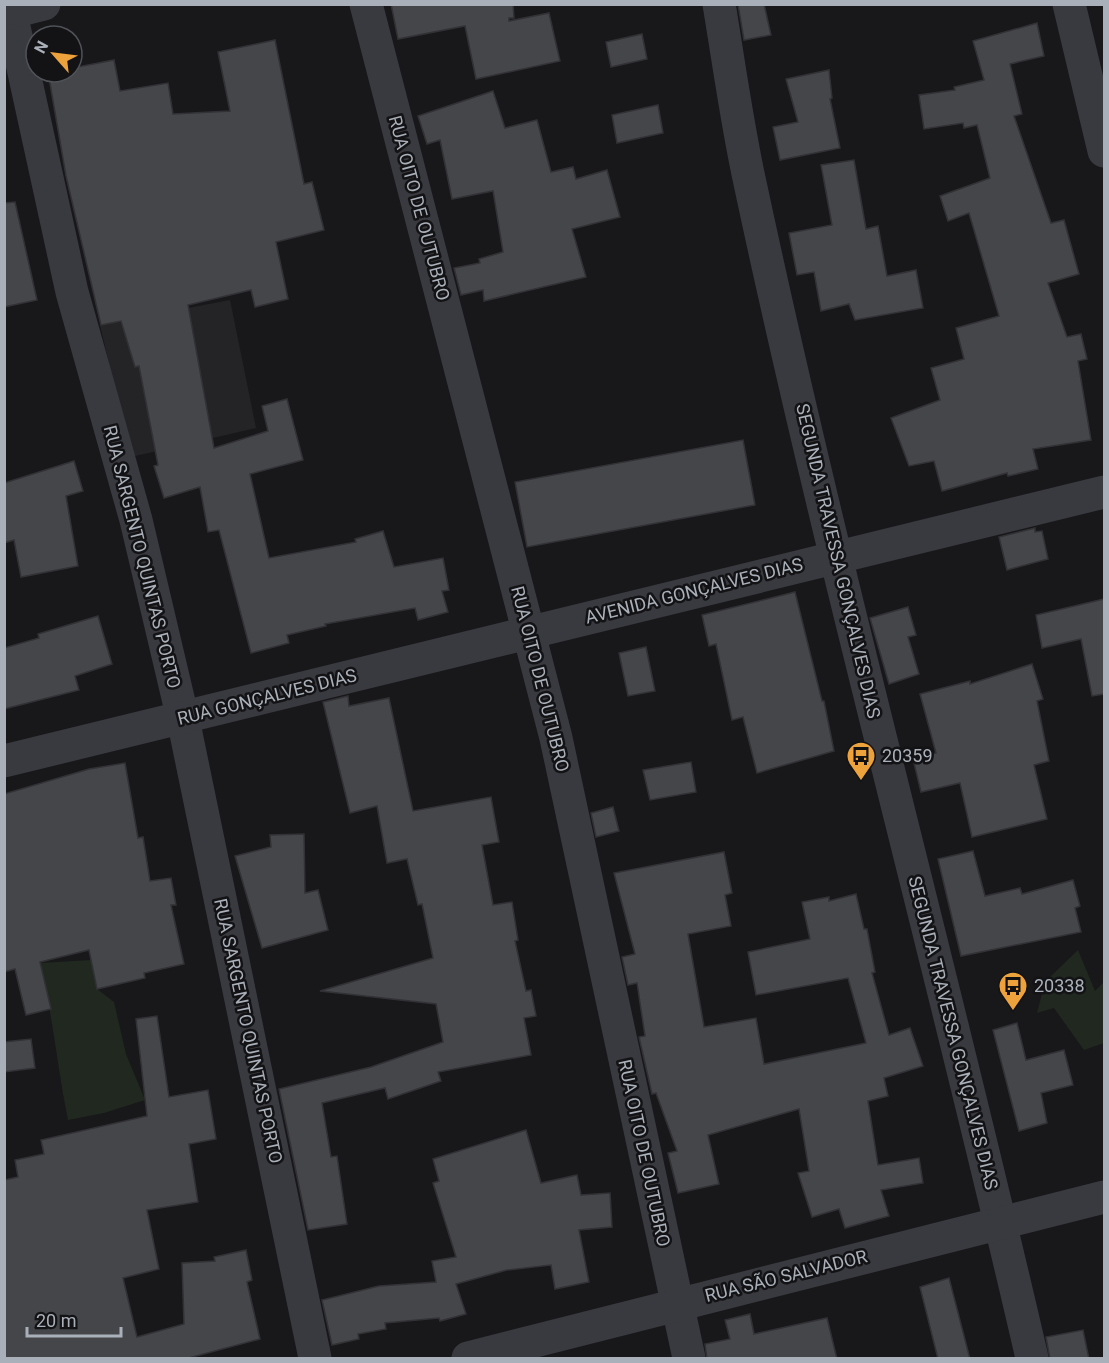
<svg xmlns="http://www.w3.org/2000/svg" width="1109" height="1363" viewBox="0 0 1109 1363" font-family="Roboto,sans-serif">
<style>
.built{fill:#242427}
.green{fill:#202820}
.building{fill:#44464a;stroke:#323236;stroke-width:1.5}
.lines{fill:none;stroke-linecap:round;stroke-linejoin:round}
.minor{stroke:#393a3f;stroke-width:33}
.labels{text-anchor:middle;stroke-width:5;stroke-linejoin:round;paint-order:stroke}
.street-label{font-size:18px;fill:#aab0b9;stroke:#131315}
.poi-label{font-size:18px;fill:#aab0b9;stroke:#131315;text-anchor:start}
</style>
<rect width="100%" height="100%" fill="#18181a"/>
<polygon class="built" points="230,300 256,428 131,457 100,325"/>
<g class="green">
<polygon points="1078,950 1095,991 1104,982 1104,1043 1084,1050 1054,1008 1037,1013 1045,982"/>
<path d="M91,960L97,989L114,1002L126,1054L145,1100L104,1113L68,1120C57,1067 53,1015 40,963Z"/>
</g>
<g class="building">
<polygon points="391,4 513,4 514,18 509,18 509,21 549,13 560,61 476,79 465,26 398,39"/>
<polygon points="738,4 764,4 771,35 744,40"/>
<polygon points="1037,23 1044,56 1010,64 1022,114 1014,116 1051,223 1064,220 1079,274 1048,283 1067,337 1081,334 1087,359 1078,361 1091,440 1033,449 1038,469 1008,476 1007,473 942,491 934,461 909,466 891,418 940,400 931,368 964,359 956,328 999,316 969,213 948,221 940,196 990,178 977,125 964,128 963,123 924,129 919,95 955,90 954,87 984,80 973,41"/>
<polygon points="642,34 647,59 611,67 606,42"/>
<polygon points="275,40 304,184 312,182 324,230 276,242 288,299 255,307 251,290 188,305 214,448 268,431 262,406 287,399 303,460 250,474 269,558 356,542 355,539 383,531 394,567 443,558 449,590 442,591 448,612 418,620 415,608 325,624 326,626 287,635 289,643 251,653 219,530 208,532 200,487 164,498 154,466 158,465 139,366 135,367 121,321 101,325 66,176 48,72 72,72 72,68 114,60 120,91 168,83 173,114 230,111 218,52"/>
<polygon points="829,70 832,98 830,99 840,148 780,160 773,127 798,122 786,79"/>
<polygon points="493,91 505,128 537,120 551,172 573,167 576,179 607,170 620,217 572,229 586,277 484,301 483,290 461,295 454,268 480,263 479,259 503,252 493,191 452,199 440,140 427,144 418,116"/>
<polygon points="658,105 663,133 617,143 612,115"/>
<polygon points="854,160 866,229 878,226 887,276 916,270 923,308 855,320 849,304 821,311 814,272 797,275 789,233 832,225 821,165"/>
<polygon points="15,202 37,300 4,307 4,203"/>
<polygon points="743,440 755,505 527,547 515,482"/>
<polygon points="74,461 83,491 66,496 78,566 21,577 14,540 4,543 4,483"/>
<polygon points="1035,528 1035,532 1042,531 1048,559 1007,570 999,537"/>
<polygon points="795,592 822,701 824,701 834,751 757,773 743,717 732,720 716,644 709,646 702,615"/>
<polygon points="1104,599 1104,694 1092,696 1081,639 1042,648 1036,615"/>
<polygon points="908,607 916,635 908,637 919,674 889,684 870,618"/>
<polygon points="98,616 112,664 75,676 79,690 4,709 4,648 39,638 38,634"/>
<polygon points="646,647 655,691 628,696 619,653"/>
<polygon points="1032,664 1043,699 1037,701 1049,761 1034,765 1047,819 972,837 960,783 921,792 913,759 936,753 920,694 970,681 970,684"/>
<polygon points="348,696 349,706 389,698 413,811 491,797 499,842 482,845 493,905 512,902 518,940 515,941 526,991 531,990 536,1016 524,1018 531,1055 438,1072 441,1081 388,1099 385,1088 322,1103 331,1157 337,1156 347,1224 308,1230 279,1089 371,1067 443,1042 436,1004 320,991 433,958 422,904 418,905 407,859 387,863 377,806 350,813 323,702"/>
<polygon points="691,762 696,792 650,800 643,770"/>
<polygon points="125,763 138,838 143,837 150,881 171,878 176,905 171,905 184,964 144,973 145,978 97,989 89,950 40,962 51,1009 26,1015 15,969 4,972 4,794 89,769"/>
<polygon points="613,807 619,831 596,837 591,813"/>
<polygon points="304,834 305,893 318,890 328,930 262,948 235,856 271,847 270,835"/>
<polygon points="973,851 985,896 1020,888 1022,894 1073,880 1080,906 1075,908 1081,932 961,956 938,859"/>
<polygon points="724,852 732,893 725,895 731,926 688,934 704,1027 756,1018 764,1064 866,1043 848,978 756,995 748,952 810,939 802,902 829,897 829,901 856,894 864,929 867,929 875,972 872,973 889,1035 910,1028 923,1066 884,1078 888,1096 868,1101 878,1165 919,1158 923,1183 881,1190 889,1216 845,1228 839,1209 812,1217 798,1173 809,1171 799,1109 708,1135 719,1184 678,1193 668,1153 677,1151 656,1093 652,1094 639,1037 645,1036 637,983 628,985 622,957 635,954 614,873"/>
<polygon points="157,1016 169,1097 208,1090 216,1139 189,1144 198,1202 147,1210 159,1269 123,1278 137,1337 184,1324 182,1263 215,1261 214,1257 246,1250 252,1280 247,1282 260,1339 185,1359 4,1359 4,1180 18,1177 15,1160 44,1154 41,1140 147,1116 136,1019"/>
<polygon points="1017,1023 1026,1060 1064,1050 1073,1085 1041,1093 1047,1123 1019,1131 993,1030"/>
<polygon points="31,1039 35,1068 4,1072 4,1042"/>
<polygon points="526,1130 541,1183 577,1175 581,1195 610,1193 612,1227 579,1230 589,1282 555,1289 551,1265 507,1270 456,1284 466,1314 440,1321 439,1318 385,1323 386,1329 358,1334 359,1339 332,1345 322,1300 379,1286 436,1282 432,1261 456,1257 433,1183 439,1181 433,1159"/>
<polygon points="949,1278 970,1359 938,1359 920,1287"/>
<polygon points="750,1314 754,1334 827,1318 837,1359 707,1359 705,1344 730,1339 725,1320"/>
<polygon points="1083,1330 1089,1359 1050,1359 1046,1337"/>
</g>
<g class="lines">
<g class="minor">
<polyline points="9,4 72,292 136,520 183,719 315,1358"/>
<polyline points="366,4 556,738 689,1358"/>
<path d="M719,4C729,64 737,124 750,183C834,577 942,966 1032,1358"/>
<polyline points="1069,4 1104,151"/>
<polyline points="4,14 44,4"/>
<polyline points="4,761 1104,492"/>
<polyline points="468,1358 1104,1197"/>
</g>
</g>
<defs>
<g id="bus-pin" transform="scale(1.5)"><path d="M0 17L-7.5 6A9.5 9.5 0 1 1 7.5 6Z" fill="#eea23b" stroke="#131315"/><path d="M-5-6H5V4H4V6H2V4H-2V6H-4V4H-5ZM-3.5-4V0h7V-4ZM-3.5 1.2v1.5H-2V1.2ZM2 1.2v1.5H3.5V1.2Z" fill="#111"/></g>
</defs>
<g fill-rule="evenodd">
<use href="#bus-pin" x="861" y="756"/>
<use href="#bus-pin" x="1013" y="986"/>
</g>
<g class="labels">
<g class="street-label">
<text transform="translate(419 208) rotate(75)" y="6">RUA OITO DE OUTUBRO</text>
<text transform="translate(142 557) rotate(76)" y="6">RUA SARGENTO QUINTAS PORTO</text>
<text transform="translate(838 561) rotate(77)" y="6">SEGUNDA TRAVESSA GONÇALVES DIAS</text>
<text transform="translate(694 591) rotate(-14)" y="6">AVENIDA GONÇALVES DIAS</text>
<text transform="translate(540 679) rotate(76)" y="6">RUA OITO DE OUTUBRO</text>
<text transform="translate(267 697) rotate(-14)" y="6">RUA GONÇALVES DIAS</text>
<text transform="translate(248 1031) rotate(78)" y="6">RUA SARGENTO QUINTAS PORTO</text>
<text transform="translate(953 1033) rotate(76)" y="6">SEGUNDA TRAVESSA GONÇALVES DIAS</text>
<text transform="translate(644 1153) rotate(78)" y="6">RUA OITO DE OUTUBRO</text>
<text transform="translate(786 1276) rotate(-14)" y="6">RUA SÃO SALVADOR</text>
</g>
<g class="poi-label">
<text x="882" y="762">20359</text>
<text x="1034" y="992">20338</text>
</g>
</g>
<rect width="1109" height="1363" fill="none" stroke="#aab0b9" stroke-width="12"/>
<g transform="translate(54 54) rotate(298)"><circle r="28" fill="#131315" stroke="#4f5257" stroke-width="1.5"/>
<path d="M0-4.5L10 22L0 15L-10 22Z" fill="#eea23b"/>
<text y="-9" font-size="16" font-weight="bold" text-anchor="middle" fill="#aab0b9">N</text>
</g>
<path d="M27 1327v9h94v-9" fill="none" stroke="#aab0b9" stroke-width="3"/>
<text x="36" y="1327" font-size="18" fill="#aab0b9" stroke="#131315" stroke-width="4.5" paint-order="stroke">20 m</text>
</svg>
